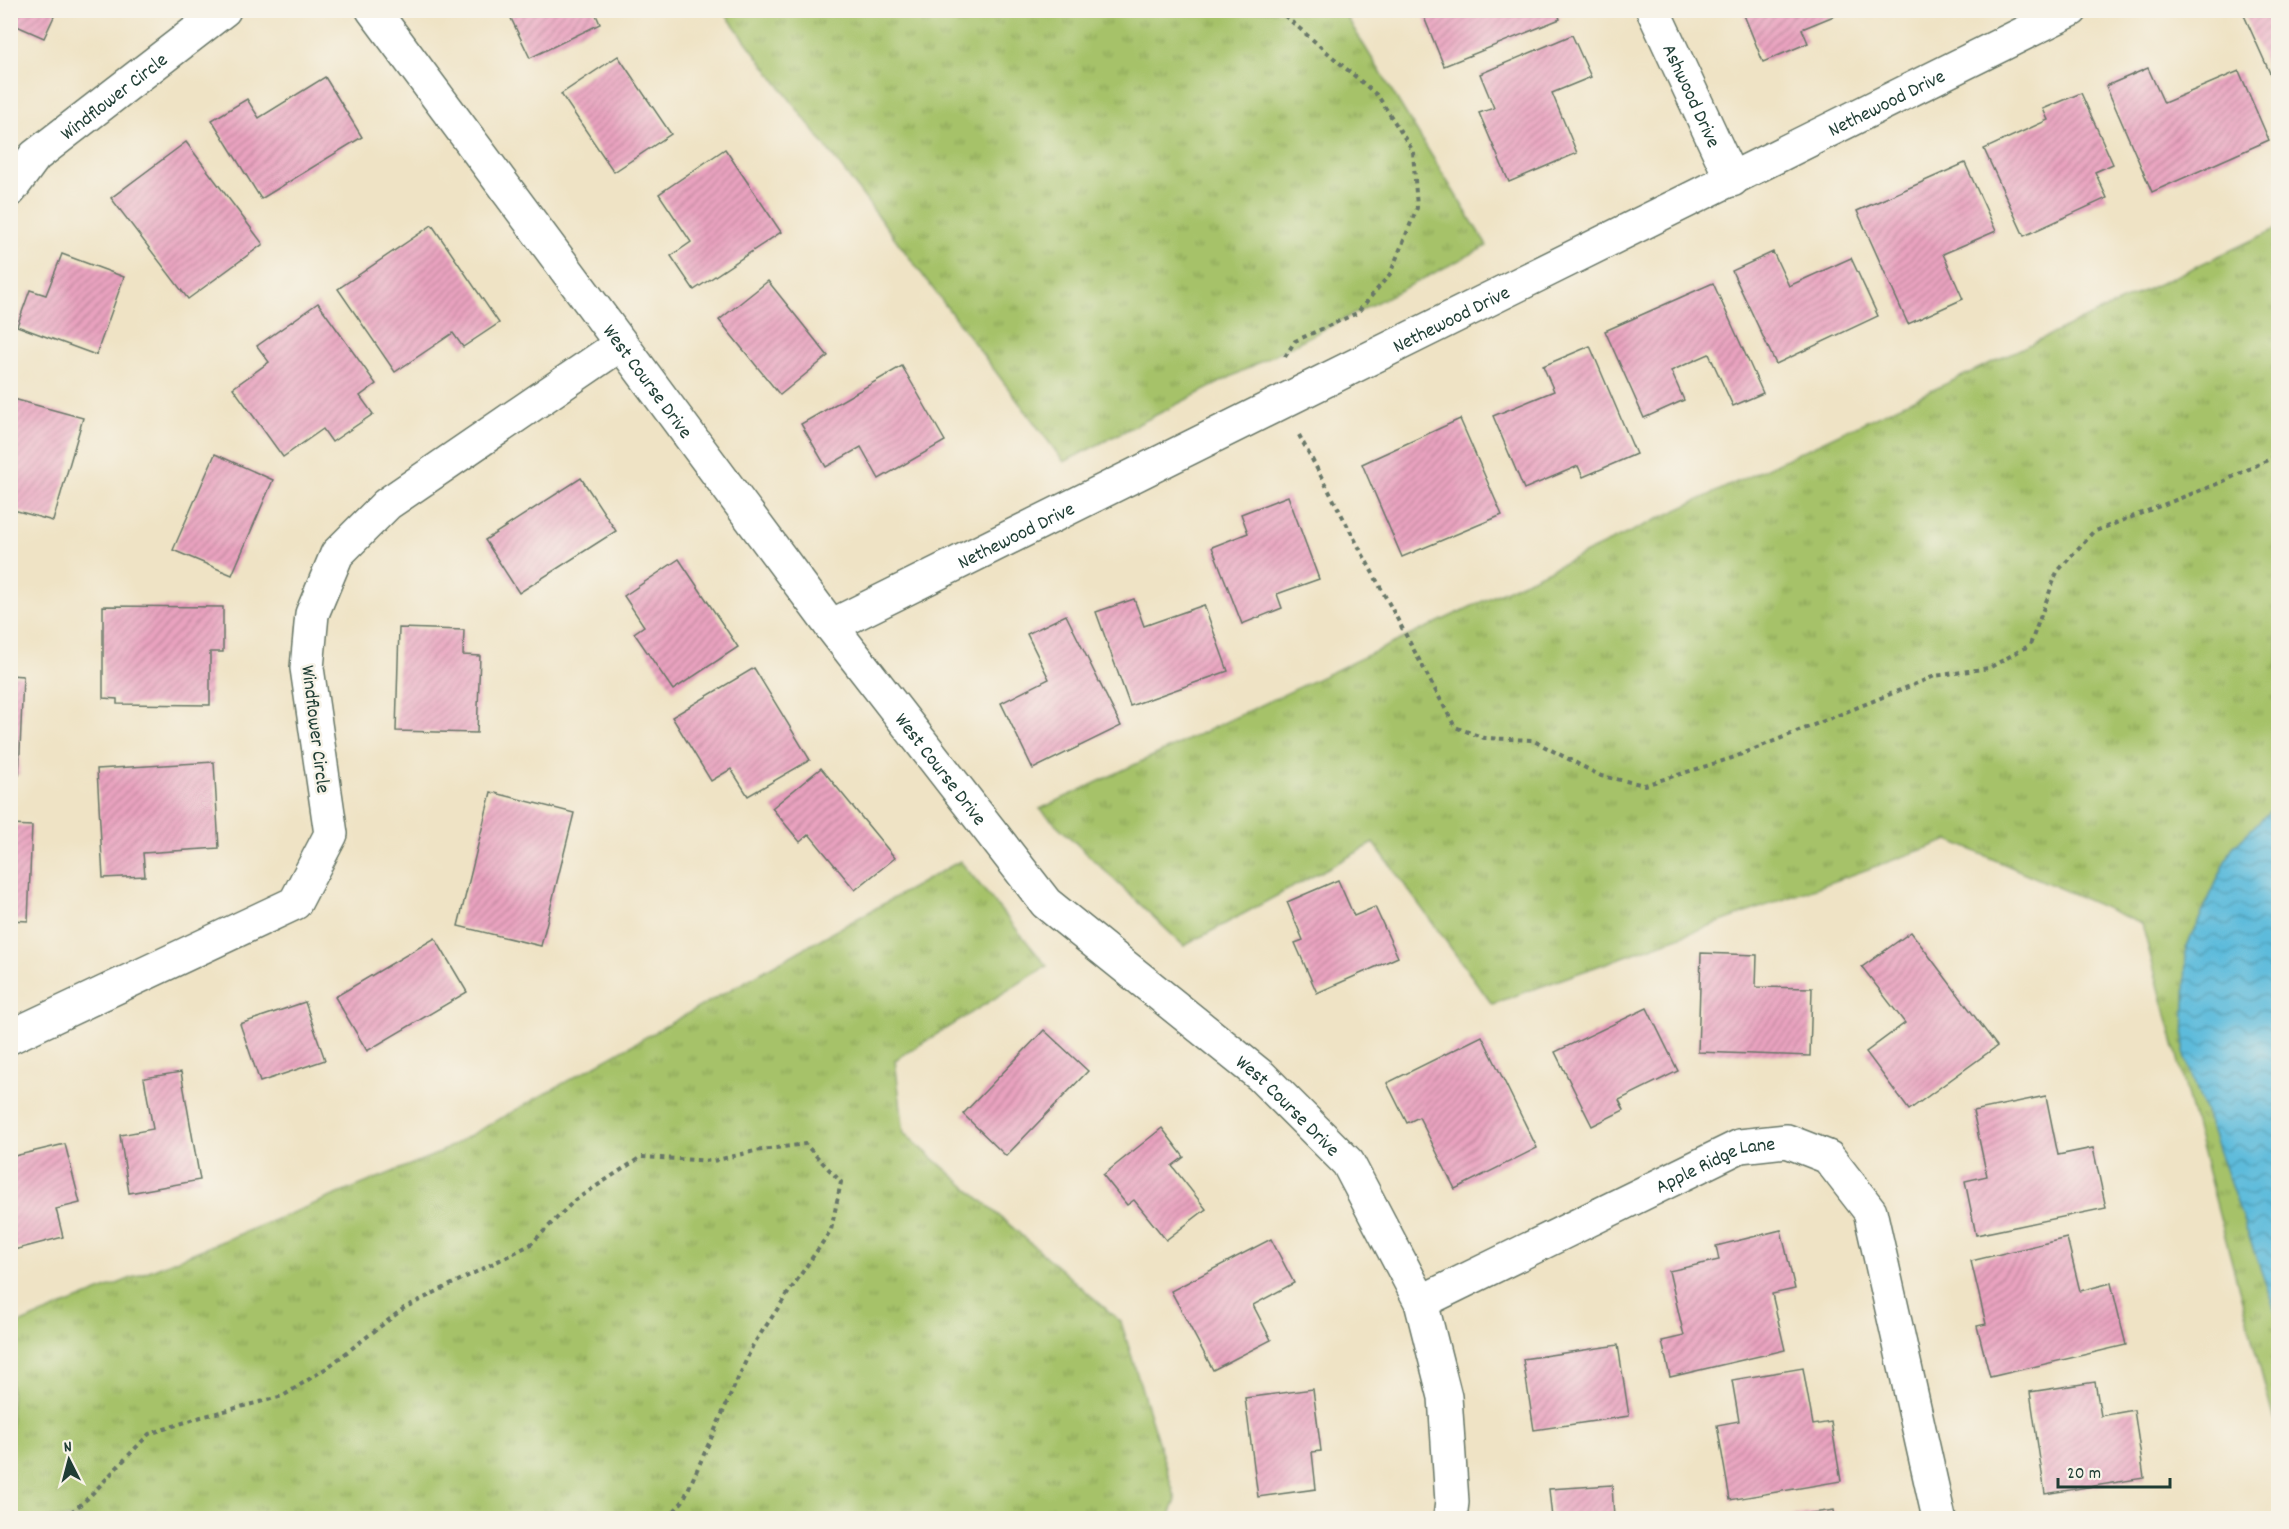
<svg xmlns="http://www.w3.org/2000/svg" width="2289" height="1529" viewBox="0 0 2289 1529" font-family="Dekko,sans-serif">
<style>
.grass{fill:url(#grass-tufts);stroke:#62804e;stroke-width:1.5}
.water{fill:url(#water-waves);stroke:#3e7c88;stroke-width:1.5}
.building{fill:url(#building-hatch)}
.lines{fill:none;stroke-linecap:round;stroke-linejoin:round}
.minor-casing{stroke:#687767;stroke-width:36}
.path{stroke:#687767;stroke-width:4;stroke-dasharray:4.5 4.5;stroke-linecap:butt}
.minor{stroke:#fff;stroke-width:33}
.labels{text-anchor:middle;stroke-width:5;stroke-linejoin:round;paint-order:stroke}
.street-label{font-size:20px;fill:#1f3d34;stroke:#f7f3e8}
</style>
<defs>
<pattern id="grass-tufts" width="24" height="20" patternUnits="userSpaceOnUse" patternTransform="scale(1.5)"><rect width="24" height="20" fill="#a6c269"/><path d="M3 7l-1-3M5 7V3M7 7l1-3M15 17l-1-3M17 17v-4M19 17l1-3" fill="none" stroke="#879f57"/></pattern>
<pattern id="water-waves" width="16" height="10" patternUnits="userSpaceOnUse" patternTransform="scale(1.5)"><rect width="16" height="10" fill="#5dbbdb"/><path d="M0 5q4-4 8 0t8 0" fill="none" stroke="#4c99b2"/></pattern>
<pattern id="building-hatch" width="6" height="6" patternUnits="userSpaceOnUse" patternTransform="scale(1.5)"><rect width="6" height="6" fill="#eaa3c0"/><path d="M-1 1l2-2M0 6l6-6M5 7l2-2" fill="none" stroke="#bd869d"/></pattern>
</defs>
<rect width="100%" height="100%" fill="#f7f3e8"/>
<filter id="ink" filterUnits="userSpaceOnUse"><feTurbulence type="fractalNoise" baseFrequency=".0167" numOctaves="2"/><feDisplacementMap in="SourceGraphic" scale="12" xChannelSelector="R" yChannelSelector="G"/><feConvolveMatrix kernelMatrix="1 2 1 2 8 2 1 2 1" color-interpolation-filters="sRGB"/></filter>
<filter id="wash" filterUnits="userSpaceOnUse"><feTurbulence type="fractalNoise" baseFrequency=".008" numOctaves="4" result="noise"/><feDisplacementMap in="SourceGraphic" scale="24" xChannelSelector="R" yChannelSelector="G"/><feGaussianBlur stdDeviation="1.35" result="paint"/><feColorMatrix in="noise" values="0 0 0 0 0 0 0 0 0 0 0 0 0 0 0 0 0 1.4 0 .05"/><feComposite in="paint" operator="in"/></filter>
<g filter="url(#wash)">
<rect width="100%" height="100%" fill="#efe3c5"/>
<g class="grass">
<polygon points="723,11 1343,11 1487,246 1064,462"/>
<polygon points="2278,228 2278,1436 2142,924 1949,840 1492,1004 1374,843 1184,946 1040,809"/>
<polygon points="960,861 1047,966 895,1060 904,1133 1121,1322 1176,1500 1169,1518 11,1518 11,1327 437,1154"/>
</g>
<polygon class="water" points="2278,803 2278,1319 2184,1053 2186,948 2232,848"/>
<g id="blocks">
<g class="building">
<polygon points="10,10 57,10 44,38 10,23"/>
<polygon points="507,10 594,10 600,24 530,58"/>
<polygon points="1421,10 1557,10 1560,19 1444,66"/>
<polygon points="1742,10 1846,10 1846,11 1802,29 1808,43 1763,62"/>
<polygon points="2248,10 2278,10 2278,91 2243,13"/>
<polygon points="1572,35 1591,77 1552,93 1577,153 1509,182 1479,113 1494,108 1480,74"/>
<polygon points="618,56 671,134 614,172 561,94"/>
<polygon points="2148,68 2164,103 2239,71 2269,140 2152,192 2106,86"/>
<polygon points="325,77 362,137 261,199 212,120 247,99 259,118"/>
<polygon points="2081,93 2113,164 2095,172 2107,198 2024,236 1984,149 2048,120 2043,109"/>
<polygon points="186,142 263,244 188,299 111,198"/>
<polygon points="725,149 781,232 694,290 671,256 691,242 659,194"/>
<polygon points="1965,163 1996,231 1943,254 1963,299 1908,324 1857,211"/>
<polygon points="432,225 499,323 463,347 453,333 395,372 338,289"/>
<polygon points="1773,252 1789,286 1851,258 1878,316 1776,364 1732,271"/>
<polygon points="62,254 124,277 96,355 17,326 30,290 46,295"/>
<polygon points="768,281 828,356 780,395 719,320"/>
<polygon points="1713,283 1763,393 1733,406 1709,354 1671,371 1684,400 1644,418 1605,331"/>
<polygon points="318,303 376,384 360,396 373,414 332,442 323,429 283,457 233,388 269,362 257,346"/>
<polygon points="1590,346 1636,454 1583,477 1578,466 1524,489 1493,416 1554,391 1543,366"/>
<polygon points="902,366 945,441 879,479 861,447 826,467 801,424"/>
<polygon points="10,398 83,418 53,521 10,509"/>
<polygon points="1460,419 1502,515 1402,557 1362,464"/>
<polygon points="215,454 273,480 232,575 173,550"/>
<polygon points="581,478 616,531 519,593 485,540"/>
<polygon points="1288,496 1319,579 1277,594 1282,608 1242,624 1212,547 1248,533 1241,514"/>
<polygon points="679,559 738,647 673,690 634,633 644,626 624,596"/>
<polygon points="1134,599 1144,626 1204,605 1228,671 1130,706 1096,612"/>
<polygon points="103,606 223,607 223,652 210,652 210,705 117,704 117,699 103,698"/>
<polygon points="1066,615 1121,726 1033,769 1001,703 1049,679 1027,634"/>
<polygon points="399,628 464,630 463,655 480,656 477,733 396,731"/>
<polygon points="754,668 810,760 748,796 731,769 711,781 672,717"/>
<polygon points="10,675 23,676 19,775 10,774"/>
<polygon points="214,762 219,848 143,853 145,876 103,878 97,769"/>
<polygon points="821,768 895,858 855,890 809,834 800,842 772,808"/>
<polygon points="491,792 574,813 541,946 458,926"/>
<polygon points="10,825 32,826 28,921 10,920"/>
<polygon points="1338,880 1354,916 1375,907 1398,957 1317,993 1295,943 1303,940 1287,902"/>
<polygon points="1911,932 1997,1046 1909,1110 1866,1052 1905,1023 1862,967"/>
<polygon points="435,938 467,992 367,1051 335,997"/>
<polygon points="1701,953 1757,955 1756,987 1812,988 1810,1056 1698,1052"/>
<polygon points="305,1002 325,1060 260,1082 240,1024"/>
<polygon points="1647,1008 1678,1071 1619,1100 1624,1110 1592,1126 1555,1052"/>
<polygon points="1044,1030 1088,1071 1006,1156 963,1114"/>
<polygon points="1482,1036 1537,1148 1455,1189 1419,1117 1407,1123 1387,1083"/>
<polygon points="181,1072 200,1180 129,1193 120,1135 153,1129 144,1078"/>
<polygon points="2046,1096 2058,1155 2093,1148 2106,1208 1976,1235 1965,1181 1987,1176 1973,1111"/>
<polygon points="1162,1128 1184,1157 1172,1166 1206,1209 1166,1240 1134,1200 1127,1205 1103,1175"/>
<polygon points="65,1144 80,1203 56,1209 63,1237 10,1251 10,1157"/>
<polygon points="1781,1230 1795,1289 1772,1294 1785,1350 1670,1377 1662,1341 1684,1336 1669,1271 1719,1260 1716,1246"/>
<polygon points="2067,1238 2080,1291 2111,1283 2126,1345 1990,1377 1977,1326 1986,1324 1971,1261"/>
<polygon points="1271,1239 1294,1283 1253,1305 1271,1340 1213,1370 1171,1291"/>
<polygon points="1618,1345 1629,1416 1534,1430 1523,1359"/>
<polygon points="1803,1368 1813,1425 1831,1422 1841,1481 1730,1500 1717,1425 1739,1421 1732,1380"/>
<polygon points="2095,1382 2101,1416 2134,1410 2144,1478 2045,1494 2030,1392"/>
<polygon points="1313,1389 1321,1451 1312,1452 1316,1489 1258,1497 1245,1398"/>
<polygon points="1612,1485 1614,1518 1552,1518 1549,1489"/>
<polygon points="1834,1510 1835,1518 1783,1518 1783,1517"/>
</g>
</g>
</g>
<g filter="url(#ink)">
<use href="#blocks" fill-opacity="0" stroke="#687767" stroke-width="1.5"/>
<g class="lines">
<g class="minor-casing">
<g id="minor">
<path id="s1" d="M373,10L831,626L1046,903L1261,1076L1348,1163L1421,1302L1445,1397L1452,1502L1450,1518"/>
<path id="s2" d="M1653,10L1732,180"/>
<path id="s3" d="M10,190L35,156L224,10"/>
<path id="s4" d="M831,626L2071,10"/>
<polyline points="10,1037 295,903 331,834 307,668 312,614 337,554 387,504 621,344"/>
<path id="s5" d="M1421,1302L1740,1146L1787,1141L1828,1157L1870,1211L1939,1518"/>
</g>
</g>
<g class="path">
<polyline points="1278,10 1378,96 1413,151 1417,208 1390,274 1357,313 1295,341 1283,360"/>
<polyline points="1299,435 1455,727 1484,738 1532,740 1601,776 1645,785 1732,758 1935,676 1989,668 2030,645 2057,572 2093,532 2222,482 2278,455"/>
<polyline points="64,1518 87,1499 149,1434 201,1417 283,1396 328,1367 404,1308 530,1245 575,1200 641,1157 713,1161 755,1151 805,1144 841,1182 831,1230 753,1345 683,1501 668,1518"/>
</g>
<use href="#minor" class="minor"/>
</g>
</g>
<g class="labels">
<g class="street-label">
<text dy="7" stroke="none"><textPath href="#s2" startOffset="94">Ashwood Drive</textPath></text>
<text dy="7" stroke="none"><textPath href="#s3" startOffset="141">Windflower Circle</textPath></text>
<text dy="7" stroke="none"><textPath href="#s4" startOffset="1178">Nethewood Drive</textPath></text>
<text dy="7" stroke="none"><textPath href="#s4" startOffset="692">Nethewood Drive</textPath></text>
<text dy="7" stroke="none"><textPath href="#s1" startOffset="462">West Course Drive</textPath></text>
<text dy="7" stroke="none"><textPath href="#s4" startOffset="206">Nethewood Drive</textPath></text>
<text transform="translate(317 729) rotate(83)" y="7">Windflower Circle</text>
<text dy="7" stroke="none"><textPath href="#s1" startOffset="948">West Course Drive</textPath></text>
<text dy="7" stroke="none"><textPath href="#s1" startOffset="1434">West Course Drive</textPath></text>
<text dy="7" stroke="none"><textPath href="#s5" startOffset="326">Apple Ridge Lane</textPath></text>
</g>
</g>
<rect width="2289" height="1529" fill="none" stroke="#f7f3e8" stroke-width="36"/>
<g transform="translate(69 1460) rotate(354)" stroke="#f7f3e8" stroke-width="4.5" paint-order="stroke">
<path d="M0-4.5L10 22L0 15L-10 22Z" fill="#1f3d34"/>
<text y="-9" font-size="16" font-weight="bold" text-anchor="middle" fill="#1f3d34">N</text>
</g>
<path d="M2058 1478v9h112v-9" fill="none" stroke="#1f3d34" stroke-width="3"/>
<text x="2067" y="1478" font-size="18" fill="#1f3d34" stroke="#f7f3e8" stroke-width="4.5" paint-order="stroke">20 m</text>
</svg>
